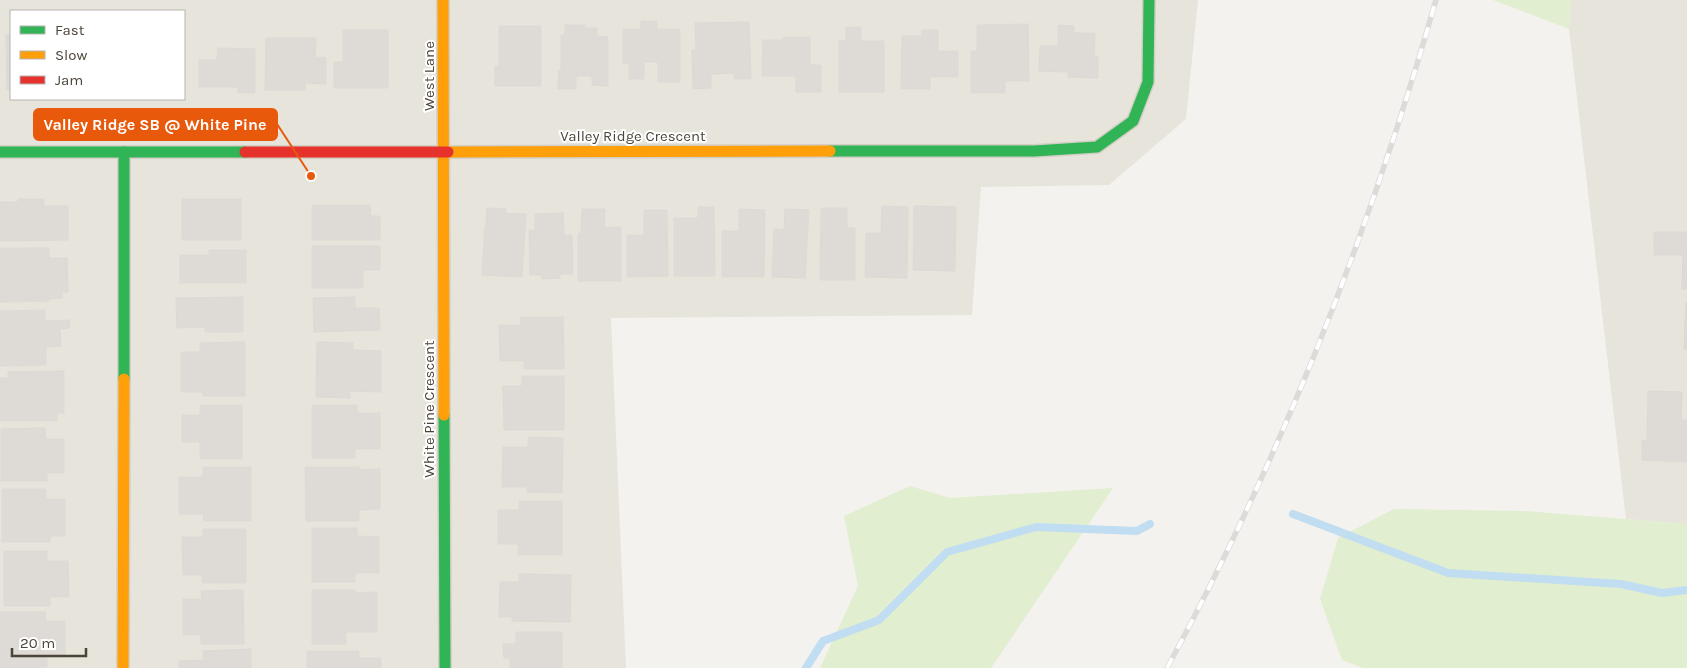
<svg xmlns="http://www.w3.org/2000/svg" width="1687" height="668" viewBox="0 0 1687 668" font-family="Karla,sans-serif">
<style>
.residential{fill:#e7e4dc;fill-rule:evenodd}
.green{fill:#e1eecf}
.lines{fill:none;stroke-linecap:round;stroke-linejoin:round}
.stream{stroke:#c0ddf1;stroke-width:8}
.building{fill:#dedbd6;stroke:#dcd9d4}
.fast-casing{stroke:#d3cfc5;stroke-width:14}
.slow-casing{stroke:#d3cfc5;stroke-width:14}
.jam-casing{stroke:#d3cfc5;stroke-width:14}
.fast{stroke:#30b455;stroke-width:11}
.slow{stroke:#ff9f0a;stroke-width:11}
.jam{stroke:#e5322d;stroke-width:11}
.rail-casing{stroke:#dbdbda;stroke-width:5.5}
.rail{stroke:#fff;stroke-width:4;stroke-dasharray:11;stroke-linecap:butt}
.labels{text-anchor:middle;stroke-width:4;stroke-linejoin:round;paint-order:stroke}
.street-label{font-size:15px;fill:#4b4439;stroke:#fff}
.leader{fill:none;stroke:#e8590c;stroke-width:2}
.callout-dot{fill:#e8590c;stroke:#fff;stroke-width:2}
.callout{fill:#e8590c;stroke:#e8590c;stroke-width:2}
.callout-label{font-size:16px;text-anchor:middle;font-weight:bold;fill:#fff}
</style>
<rect width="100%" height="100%" fill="#f4f2ee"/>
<g class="residential">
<path d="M0,0H1198L1186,119L1109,185L981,187L972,315L611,318L626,668H0ZM11,11H184V99H11Z"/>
<polygon points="1571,0 1687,0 1687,524 1626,519 1569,29"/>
</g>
<g class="green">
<polygon points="1493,0 1571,0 1569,29"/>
<polygon points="910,486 950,498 1113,488 991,668 820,668 858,586 844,516"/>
<polygon points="1394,509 1525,511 1687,524 1687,668 1363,668 1342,660 1320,599 1338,538"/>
</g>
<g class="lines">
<g class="stream">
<polyline points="1293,514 1448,573 1621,584 1662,593 1687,590"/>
<polyline points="806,668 823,641 879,620 947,552 1036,527 1137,531 1150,524"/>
</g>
</g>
<g class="building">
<polygon points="641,21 657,21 657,29 680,29 680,82 658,82 658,62 644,62 644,79 629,79 629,63 623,63 623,29 641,29"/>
<polygon points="749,22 751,79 734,79 734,73 711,74 711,88 693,89 692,50 696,50 695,23"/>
<polygon points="1028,24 1029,81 1005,81 1005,93 971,93 971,51 977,51 977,25"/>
<polygon points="565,25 585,25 585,28 597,28 597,36 608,37 608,86 592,85 592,76 576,76 576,89 558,89 559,70 561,70 561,35 565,35"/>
<polygon points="1058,25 1074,26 1074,33 1095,33 1094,56 1098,56 1098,78 1068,77 1068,72 1039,71 1040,46 1058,46"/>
<polygon points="499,26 541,26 541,86 495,86 495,66 499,66"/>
<polygon points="846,27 861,27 861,41 884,41 884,92 839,92 839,41 846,41"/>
<polygon points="343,30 388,30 388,88 334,88 334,62 343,62"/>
<polygon points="922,30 938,30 938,51 958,51 958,77 930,77 930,89 901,89 902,36 922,36"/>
<polygon points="11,34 11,90 7,90 6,35"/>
<polygon points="784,37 810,37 810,65 821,65 821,92 796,92 796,76 762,76 763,40 783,40"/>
<polygon points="266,38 316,38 315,57 326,58 326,84 305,83 305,90 265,90"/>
<polygon points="218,48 255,49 255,93 238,93 238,87 199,87 199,60 217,60"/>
<polygon points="18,199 44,199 44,206 68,206 68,240 0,241 0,202 18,202"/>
<rect x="182" y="199" width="59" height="41"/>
<polygon points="312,205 370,205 371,216 380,216 380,240 312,240"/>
<polygon points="882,206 908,207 907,278 865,277 866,233 881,233"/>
<polygon points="914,206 956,207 955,271 913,270"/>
<polygon points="698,207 714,207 715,276 674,276 674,218 698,218"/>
<polygon points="487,208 506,209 505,213 526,214 522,277 482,275 485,226 486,226"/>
<polygon points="821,208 847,208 847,228 855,228 855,280 820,280"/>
<polygon points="582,209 605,209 604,227 621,227 621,281 578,281 578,234 581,233"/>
<polygon points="739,209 765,210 764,277 722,277 722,231 739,231"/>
<polygon points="785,209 809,210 805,278 772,277 774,229 784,230"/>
<polygon points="644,210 667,210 668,276 627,277 627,235 644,235"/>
<polygon points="563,213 564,235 572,235 573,274 560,274 560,278 542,279 542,275 530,275 529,230 535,230 535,214"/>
<polygon points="1654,232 1687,232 1687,289 1682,289 1683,255 1654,255"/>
<polygon points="312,246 380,246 380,270 363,270 363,288 312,288"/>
<polygon points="0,248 49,248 49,258 67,258 68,292 62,292 62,298 49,299 49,301 0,302"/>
<polygon points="209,250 246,250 246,283 180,283 180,255 209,255"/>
<polygon points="243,297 243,332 205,332 205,327 177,328 176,298"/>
<polygon points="355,297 355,308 379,308 380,330 314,332 313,298"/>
<polygon points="1686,302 1687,302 1687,350 1684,349"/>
<polygon points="45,310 45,321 70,320 69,328 60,329 61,346 46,347 46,365 0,366 0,311"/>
<polygon points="520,317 563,317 564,369 524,369 524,361 500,361 499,325 521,325"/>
<polygon points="245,342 245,396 203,396 203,392 181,392 181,352 200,352 200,343"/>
<polygon points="317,342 353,343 353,350 381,351 381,392 350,391 350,398 316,397"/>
<polygon points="64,371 64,413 57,413 57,421 0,421 0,378 8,378 8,372"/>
<polygon points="522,376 564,376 564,430 504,430 503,386 522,386"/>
<polygon points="1648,391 1682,392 1681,420 1687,420 1687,462 1642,460 1642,440 1647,441"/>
<polygon points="200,405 242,405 242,459 200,459 200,442 182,442 182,415 200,415"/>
<polygon points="312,405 357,405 357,413 380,413 380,449 355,449 355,458 312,458"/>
<polygon points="45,428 46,439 64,439 64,473 47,473 47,481 1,481 1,429"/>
<polygon points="528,437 563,438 562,493 527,492 527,487 502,487 503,447 528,447"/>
<polygon points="203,467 251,467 251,521 204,521 203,514 179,514 179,477 203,477"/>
<polygon points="305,467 359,467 359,470 380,469 380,509 359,510 359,521 306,521"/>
<polygon points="2,489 46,489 46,499 65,499 65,536 50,536 50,542 2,542"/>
<polygon points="519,501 562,501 562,555 518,555 518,544 498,544 498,510 519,510"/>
<polygon points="312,528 357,528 357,536 379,537 379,573 355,573 355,582 312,582"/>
<polygon points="203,529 246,529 246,583 202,583 202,575 183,575 182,537 203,537"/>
<polygon points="4,551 47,551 47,561 68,561 69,597 50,597 50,606 4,606"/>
<polygon points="519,574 571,575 570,622 512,621 512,617 499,617 500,582 519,582"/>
<polygon points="243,590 244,644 201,644 201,635 183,635 183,599 202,599 201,591"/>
<polygon points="312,590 355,590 356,593 377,592 377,632 346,632 346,644 312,644"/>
<polygon points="0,612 45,612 46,621 65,621 65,657 47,657 47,667 1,668"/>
<polygon points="516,632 562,632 562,668 510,668 510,658 504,658 503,644 516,644"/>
<polygon points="251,649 251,668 179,668 179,661 204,660 203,651"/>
<polygon points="307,651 359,651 359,658 381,658 381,668 307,668"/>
</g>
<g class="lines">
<g class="fast-casing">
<g id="fast">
<polyline points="830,151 1034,151 1097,147 1133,121 1148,82 1149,0"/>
<polyline points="0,152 245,152"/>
<polyline points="124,379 124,152"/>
<polyline points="444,415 445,668"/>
</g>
</g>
<g class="slow-casing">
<g id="slow">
<polyline points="443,0 444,415"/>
<polyline points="448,152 830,151"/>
<polyline points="123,668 124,379"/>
</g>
</g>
<g class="jam-casing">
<polyline id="jam" points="245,152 448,152"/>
</g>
<use href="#fast" class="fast"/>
<use href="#slow" class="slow"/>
<use href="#jam" class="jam"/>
<g class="rail-casing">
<path id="rail" d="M1167,668C1282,456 1370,231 1436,0"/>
</g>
<use href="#rail" class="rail"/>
</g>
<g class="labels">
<g class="street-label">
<text transform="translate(429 76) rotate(-90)" y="5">West Lane</text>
<text x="633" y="141">Valley Ridge Crescent</text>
<text transform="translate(429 409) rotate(-90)" y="5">White Pine Crescent</text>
</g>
</g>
<path class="leader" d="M311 176L277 124"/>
<circle class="callout-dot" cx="311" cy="176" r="5"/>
<rect class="callout" x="34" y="109" width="243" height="31" rx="5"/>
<g class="callout-label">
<text x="155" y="130">Valley Ridge SB @ White Pine</text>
</g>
<rect x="10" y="10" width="175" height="90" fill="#ffffff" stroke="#b7b4b0"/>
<rect x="20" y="26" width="25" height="8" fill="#30b455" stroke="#b7b4b0"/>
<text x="55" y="35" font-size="15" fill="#4b4439">Fast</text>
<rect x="20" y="51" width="25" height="8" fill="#ff9f0a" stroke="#b7b4b0"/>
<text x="55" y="60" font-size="15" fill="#4b4439">Slow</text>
<rect x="20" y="76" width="25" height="8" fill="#e5322d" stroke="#b7b4b0"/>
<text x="55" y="85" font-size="15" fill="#4b4439">Jam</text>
<path d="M12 648v8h74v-8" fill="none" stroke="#4b4439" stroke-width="2.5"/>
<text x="20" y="648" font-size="15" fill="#4b4439" stroke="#ffffff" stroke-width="4" paint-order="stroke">20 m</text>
</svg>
